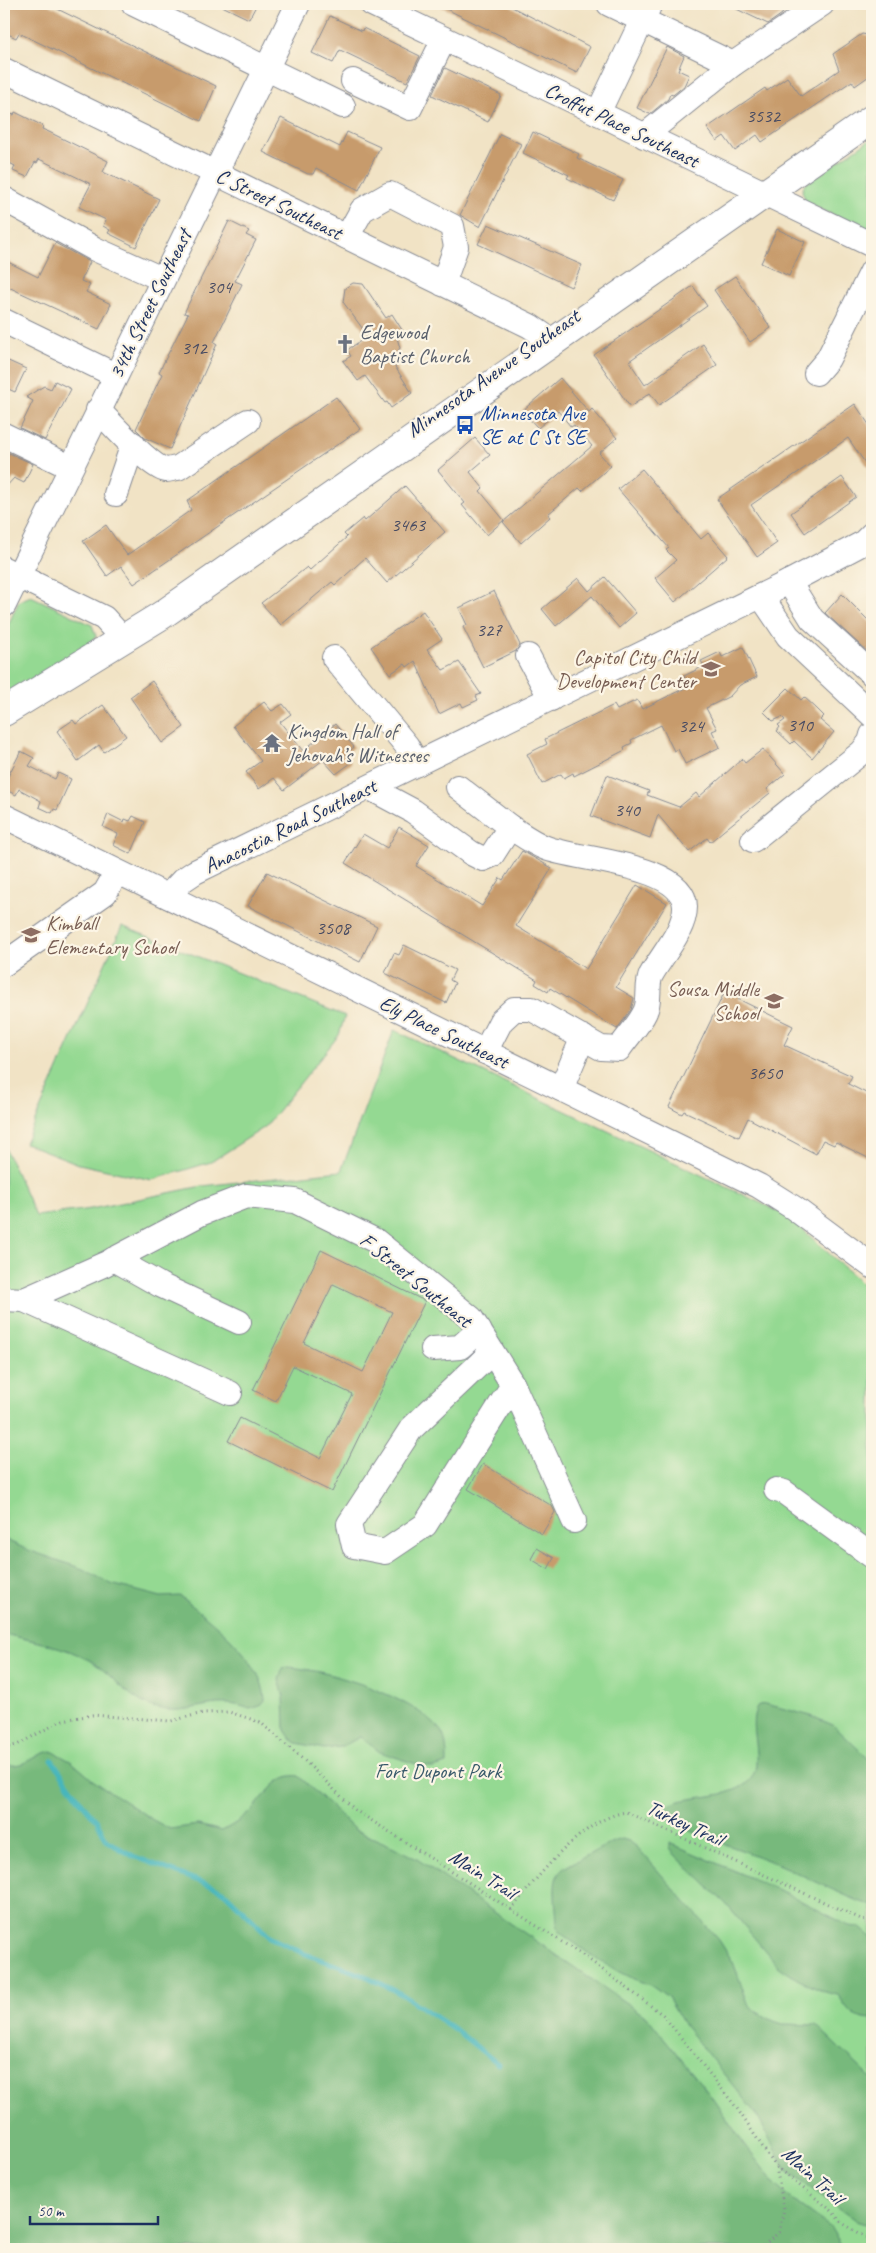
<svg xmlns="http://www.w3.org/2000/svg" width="876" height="2253" viewBox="0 0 876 2253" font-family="Caveat,sans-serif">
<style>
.green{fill:#94d992;stroke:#588478}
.forest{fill:#77b97c;stroke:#49746d}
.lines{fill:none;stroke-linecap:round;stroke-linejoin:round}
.stream{stroke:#47b6bc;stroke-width:5}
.building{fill:#c79b6c;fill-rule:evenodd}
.minor-casing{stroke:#868992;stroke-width:26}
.major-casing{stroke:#868992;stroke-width:30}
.path{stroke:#868992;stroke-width:3;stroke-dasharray:1 4;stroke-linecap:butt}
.minor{stroke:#fff;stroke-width:24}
.major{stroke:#fff;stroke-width:28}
.labels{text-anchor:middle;stroke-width:4.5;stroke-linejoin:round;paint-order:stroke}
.number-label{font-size:19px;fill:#464a62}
.street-label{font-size:21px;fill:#1b2f5e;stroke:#fcf5e5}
.worship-label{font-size:21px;fill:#5b616d;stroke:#fcf5e5;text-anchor:start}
.transit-label{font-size:21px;fill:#164399;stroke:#fcf5e5;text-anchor:start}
.education-label{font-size:21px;fill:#785e54;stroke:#fcf5e5;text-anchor:end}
.park-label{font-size:21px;fill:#395a6b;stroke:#fcf5e5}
</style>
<rect width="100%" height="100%" fill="#fcf5e5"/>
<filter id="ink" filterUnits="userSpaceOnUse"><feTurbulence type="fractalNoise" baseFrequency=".02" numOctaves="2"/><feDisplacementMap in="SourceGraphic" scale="10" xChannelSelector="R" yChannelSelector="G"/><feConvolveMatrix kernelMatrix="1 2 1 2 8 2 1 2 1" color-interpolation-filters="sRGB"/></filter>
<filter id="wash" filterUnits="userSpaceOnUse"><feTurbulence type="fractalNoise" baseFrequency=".0096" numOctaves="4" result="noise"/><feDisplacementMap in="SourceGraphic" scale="20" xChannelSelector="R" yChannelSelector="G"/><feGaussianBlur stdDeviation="1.12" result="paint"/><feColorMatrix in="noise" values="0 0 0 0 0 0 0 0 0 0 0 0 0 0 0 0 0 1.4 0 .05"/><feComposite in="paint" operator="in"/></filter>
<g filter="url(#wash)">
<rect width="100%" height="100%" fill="#f1e3c5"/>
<g class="green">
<polygon points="872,138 872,234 806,202 802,191 804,185"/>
<polygon points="31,596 92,625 96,636 91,643 4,704 4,634 19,601"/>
<polygon points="122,926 345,1016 339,1035 265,1127 211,1162 152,1180 79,1164 25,1143"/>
<polygon points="394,1030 788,1216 872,1293 872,2249 4,2249 4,1146 36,1216 91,1209 202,1186 341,1171"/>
</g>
<g class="forest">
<path d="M4,1539L28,1550L83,1569L111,1584L161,1597L180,1596C210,1620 263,1658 265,1700L260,1706L250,1709C211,1694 192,1717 156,1708C130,1701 113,1675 91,1661C65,1646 33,1641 4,1634Z"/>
<path d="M288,1667C330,1670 414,1697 441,1731C447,1740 447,1754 447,1764L433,1768L416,1764L380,1752L360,1737L341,1747L324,1749L297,1743L291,1739L285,1730L284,1696L279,1680L282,1669Z"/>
<path d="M766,1704L811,1716L833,1725L872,1762V1906C838,1894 808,1877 775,1863C738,1848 700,1837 666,1817L664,1811C675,1792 725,1803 748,1782C768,1764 743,1722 759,1705Z"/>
<path d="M52,1751L72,1762L94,1781L153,1820L170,1829L198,1825L222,1831C233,1825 243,1819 251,1811C265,1797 278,1772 299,1776L355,1830L392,1846L417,1859L648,2018L710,2095L744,2144L775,2184L792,2200L830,2227L844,2249H4V1764C26,1769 32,1754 52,1751Z"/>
<path d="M622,1839L629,1841L637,1847L719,1940L733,1962L748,2003L755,2011L774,2021L783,2024L816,2025L872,2079V2226L856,2221L787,2171L756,2114L685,2026L668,1997L653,1986L632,1978L599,1961L559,1932C556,1925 557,1916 556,1909C552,1868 558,1871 590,1854C601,1848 609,1843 622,1839Z"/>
<path d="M670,1843L790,1895L849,1926L859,1927L872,1938V2019C851,2017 850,2012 838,1995L824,1992L797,1979L778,1966L726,1904L677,1857L670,1849Z"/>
</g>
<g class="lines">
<polyline class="stream" points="52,1760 81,1802 97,1821 107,1841 133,1856 222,1890 271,1938 303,1953 368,1977 403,1995 457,2031 498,2064"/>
</g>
<g id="blocks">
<g class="building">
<polygon points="4,4 47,4 216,86 201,121 19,33 16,38 4,32"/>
<polygon points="218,4 257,4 249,19"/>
<polygon points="436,4 506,4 590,47 577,73"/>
<polygon points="726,4 787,4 782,14 768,24"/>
<polygon points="330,16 362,31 363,28 420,56 407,82 340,50 333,63 312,53"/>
<polygon points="862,34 868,35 872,42 872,74 855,86 852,81 762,142 757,135 735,151 724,136 717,141 707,128 765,88 767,91 787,77 801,96 839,70 833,54"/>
<polygon points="667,47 684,56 678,70 689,75 684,86 673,95 670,94 668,99 650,114 637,108"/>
<polygon points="445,68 501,95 488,122 432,95"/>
<polygon points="15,112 43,126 42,129 49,132 108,161 103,172 159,199 136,247 108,233 110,230 103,226 106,220 79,207 91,184 39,159 37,163 35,162 27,177 13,171 15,166 4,160 4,123 8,113 14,115"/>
<polygon points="281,118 340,147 347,132 380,147 359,190 316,168 313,174 308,174 263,152"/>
<polygon points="533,132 579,154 577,158 623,180 613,200 567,178 569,175 523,153"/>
<polygon points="500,134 521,144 480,227 460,215"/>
<polygon points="229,221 249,231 246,235 256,240 235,281 242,284 214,342 217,344 170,449 145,438 136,429 162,374 159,372 188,314 184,313"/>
<polygon points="488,224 582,265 571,287 478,244"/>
<polygon points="777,229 805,242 789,276 761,263"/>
<polygon points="55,243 90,262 81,281 90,285 86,292 111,304 99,329 4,285 4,260 38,277"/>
<polygon points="735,276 771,328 750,342 714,290"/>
<polygon points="353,283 363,284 386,318 392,314 404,333 397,338 400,348 392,362 412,393 391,408 387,402 385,403 365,376 358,381 343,361 351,356 347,350 368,336 343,302 345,288"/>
<polygon points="693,286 707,306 629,361 645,385 703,344 717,365 659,405 650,393 630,407 594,355"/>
<polygon points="4,359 26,369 15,392 4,387"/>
<polygon points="560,378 589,412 592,409 617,438 599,453 611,466 582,491 579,488 548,514 550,517 521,543 503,522 592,446 574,425 571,427 558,411 538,428 522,411"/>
<polygon points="55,381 71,389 45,440 20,428 33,401 26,397 44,386 51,389"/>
<polygon points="336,397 360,429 134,584 121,566 107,576 83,541 106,525 127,555 191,510 187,501"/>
<polygon points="855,404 872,429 872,473 848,438 751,505 777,543 757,557 717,499"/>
<polygon points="475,438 490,455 470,472 483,488 480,491 504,520 487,535 462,505 465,503 438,470"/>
<polygon points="9,453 33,464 24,483 14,478 4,489 4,463"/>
<polygon points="642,469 701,539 708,533 728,556 675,602 655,578 676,560 666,550 669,548 618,489"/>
<polygon points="842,477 856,497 805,533 791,513"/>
<polygon points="405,486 445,532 387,583 365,558 335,585 332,582 281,625 261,603 307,567 310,570 347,537 344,534 363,518 365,521"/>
<polygon points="605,577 636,613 619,628 592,596 556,626 542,609 578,578 589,591"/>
<polygon points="494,591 520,645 516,651 483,667 463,627 467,625 459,608"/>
<polygon points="842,594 872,624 872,656 825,613"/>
<polygon points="423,611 442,639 427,649 443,670 459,662 481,694 476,696 478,700 463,707 461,703 439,714 415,661 407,667 405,664 390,674 371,647"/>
<polygon points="743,647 757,677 740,685 730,696 706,708 717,729 712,731 720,747 685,764 678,749 674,751 661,725 631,740 632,743 624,747 625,750 574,776 573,773 564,778 561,774 542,784 527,754 547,744 545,739 614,705 617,710 637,700 642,709 689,686 684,676 704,666 701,661 720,652 722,657"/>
<polygon points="152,681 184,727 162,743 130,697"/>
<polygon points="788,688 801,700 804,697 816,708 824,716 820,720 834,732 812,758 794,741 791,744 777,731 780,727 778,725 785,720 782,717 773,721 764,712"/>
<polygon points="264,702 272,711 283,704 291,714 280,722 303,751 335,724 354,747 346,754 351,763 336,774 323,760 284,790 274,778 259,789 246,772 261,761 233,726"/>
<polygon points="103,705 126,736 104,752 99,745 78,761 57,731 73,720 76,724"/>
<polygon points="763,749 785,774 767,789 770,793 723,831 710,842 707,838 689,852 658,815 650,838 591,816 607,775 649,791 647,795 679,807 696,793 699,797 742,759 745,763"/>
<polygon points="21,751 34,758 29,766 55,779 58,773 71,779 57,810 54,809 52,813 39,807 41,801 19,789 16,795 4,789 4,784"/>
<polygon points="108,814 124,822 125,819 130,821 133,816 145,822 131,854 113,845 118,834 103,827"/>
<polygon points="399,827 429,845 416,866 482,906 500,878 503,880 522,851 552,868 516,926 586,969 637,885 667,903 616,987 634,998 631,1010 617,1029 550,988 548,992 535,984 537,980 345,863 363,834 387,848"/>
<polygon points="267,872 377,926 360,962 248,906"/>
<polygon points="404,945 455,970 450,980 455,983 446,1003 385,973 394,953 399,955"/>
<polygon points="726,989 740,996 738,999 793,1026 784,1045 852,1076 848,1084 872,1096 872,1160 836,1142 834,1145 823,1140 816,1154 748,1118 739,1137 684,1111 682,1114 669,1107"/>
<path d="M321,1250L425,1301L332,1492L228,1441L240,1418L320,1458L352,1394L293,1366L276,1401L253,1390ZM333,1284L392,1312L363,1372L304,1343Z"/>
<polygon points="483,1464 552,1506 555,1512 542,1534 468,1489"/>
<polygon points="537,1548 554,1558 548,1569 531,1559"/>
</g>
</g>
</g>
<g filter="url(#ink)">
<use href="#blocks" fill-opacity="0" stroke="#868992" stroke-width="1"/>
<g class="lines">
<g class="minor-casing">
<g id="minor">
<polyline points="134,4 343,106"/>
<polyline points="372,4 872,245"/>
<polyline points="609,4 733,64"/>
<polyline points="4,70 530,326 552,341"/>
<polyline points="353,81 410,108 444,39"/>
<polyline points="598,113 650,4"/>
<polyline points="644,136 733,64 822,4"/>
<polyline points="4,199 95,249 162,279"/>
<polyline points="347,237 362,210 390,194 452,226 456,247 443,284"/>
<polyline points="4,321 115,375"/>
<polyline points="816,373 828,359 872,271"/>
<path d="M98,410C111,423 150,467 166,470C170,470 174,468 178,468L248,421"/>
<polyline points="4,435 70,467"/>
<polyline points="116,494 133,444"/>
<polyline points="4,569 104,618 122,638"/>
<polyline points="789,582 812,619 872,674"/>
<polyline points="761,596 788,636 872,715"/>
<polyline points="4,605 298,4"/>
<polyline points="528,656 551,699"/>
<polyline points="334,658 407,746 417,764"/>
<polyline points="458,787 510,827"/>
<path d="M370,788L413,811L471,853L483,859L492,855L510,827C521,834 533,843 546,848C576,860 685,864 685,907C685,930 662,955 651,975C646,985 651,1000 645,1012C639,1025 627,1037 619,1049L601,1048L532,1009H514L501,1021L485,1052"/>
<polyline points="4,816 759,1186 794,1208 872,1266"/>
<polyline points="753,840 862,752 870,742 872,735"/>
<polyline points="168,896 183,880 195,872 789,582 863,543 872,534"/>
<polyline points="4,964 105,893 117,872"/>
<polyline points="561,1089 583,1037"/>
<polyline points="114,1259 160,1285 239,1322"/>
<polyline points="4,1299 24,1300 105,1264 202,1213 246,1196 295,1201 376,1241 471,1318 513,1385 425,1525 385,1552 354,1546 349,1524 411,1429 492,1352"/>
<polyline points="24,1300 230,1393"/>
<polyline points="433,1349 460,1347 479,1330"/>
<polyline points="513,1385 574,1521"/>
<polyline points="776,1490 784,1492 872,1556"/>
</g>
</g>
<g class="major-casing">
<polyline id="major" points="4,712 162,615 872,119"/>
</g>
<g class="path">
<polyline points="4,1748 17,1745 63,1720 92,1715 171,1721 203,1713 229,1712 260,1722 306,1762 355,1810 587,1958 663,2015 736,2107 776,2167 831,2210 842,2223 866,2237 872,2239"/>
<path d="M511,1910C538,1876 582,1819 626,1812L872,1924"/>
<polyline points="760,2249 779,2232 784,2209 776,2167"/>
</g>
<use href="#minor" class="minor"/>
<use href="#major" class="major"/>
</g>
</g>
<defs>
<g id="church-bare" transform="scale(1.5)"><path d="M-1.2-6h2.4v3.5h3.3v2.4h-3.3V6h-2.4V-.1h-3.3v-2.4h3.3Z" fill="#6b7280" stroke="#fcf5e5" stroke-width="2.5" paint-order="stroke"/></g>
<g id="bus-bare" transform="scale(1.5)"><path d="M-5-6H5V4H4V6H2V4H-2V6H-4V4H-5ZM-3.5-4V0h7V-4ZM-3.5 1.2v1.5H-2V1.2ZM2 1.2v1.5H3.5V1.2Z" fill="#1a4fb4" stroke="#fcf5e5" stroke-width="2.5" paint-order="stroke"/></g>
<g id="school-bare" transform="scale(1.5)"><path d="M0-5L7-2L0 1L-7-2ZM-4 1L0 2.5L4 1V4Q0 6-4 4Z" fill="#8d6e63" stroke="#fcf5e5" stroke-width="2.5" paint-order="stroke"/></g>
<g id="temple-bare" transform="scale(1.5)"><path d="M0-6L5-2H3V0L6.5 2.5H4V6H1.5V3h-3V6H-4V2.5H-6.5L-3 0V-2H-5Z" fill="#6b7280" stroke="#fcf5e5" stroke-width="2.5" paint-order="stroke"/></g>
</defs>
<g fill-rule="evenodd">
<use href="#church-bare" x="345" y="344"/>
<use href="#bus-bare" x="465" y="425"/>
<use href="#school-bare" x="711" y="669"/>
<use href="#temple-bare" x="272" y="743"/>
<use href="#school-bare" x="31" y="935"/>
<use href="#school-bare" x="774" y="1001"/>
</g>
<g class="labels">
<g class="number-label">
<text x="763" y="122">3532</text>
<text x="219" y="293">304</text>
<text x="194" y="354">312</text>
<text x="408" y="531">3463</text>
<text x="489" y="636">327</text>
<text x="800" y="731">310</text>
<text x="691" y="732">324</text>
<text x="627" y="816">340</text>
<text x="333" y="934">3508</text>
<text x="765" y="1079">3650</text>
</g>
<g class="street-label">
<text transform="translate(622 125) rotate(26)" y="7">Croffut Place Southeast</text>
<text transform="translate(279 204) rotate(26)" y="7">C Street Southeast</text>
<text transform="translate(150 304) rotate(-64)" y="7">34th Street Southeast</text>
<text transform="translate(493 373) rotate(-35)" y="7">Minnesota Avenue Southeast</text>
<text transform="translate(290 826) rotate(-26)" y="7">Anacostia Road Southeast</text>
<text transform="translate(444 1032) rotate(26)" y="7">Ely Place Southeast</text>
<text transform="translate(416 1280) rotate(39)" y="7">F Street Southeast</text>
<text transform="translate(685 1823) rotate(25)" y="7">Turkey Trail</text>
<text transform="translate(483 1874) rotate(32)" y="7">Main Trail</text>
<text transform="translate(813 2175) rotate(42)" y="7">Main Trail</text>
</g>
<g class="worship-label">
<text x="360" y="339">Edgewood<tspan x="360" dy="24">Baptist Church</tspan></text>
<text x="287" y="738">Kingdom Hall of<tspan x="287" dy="24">Jehovah’s Witnesses</tspan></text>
</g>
<g class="transit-label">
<text x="480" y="420">Minnesota Ave<tspan x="480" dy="24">SE at C St SE</tspan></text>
</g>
<g class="education-label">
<text x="696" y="664">Capitol City Child<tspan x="696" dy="24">Development Center</tspan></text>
<text x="46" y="930" text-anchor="start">Kimball<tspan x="46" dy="24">Elementary School</tspan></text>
<text x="759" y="996">Sousa Middle<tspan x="759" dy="24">School</tspan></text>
</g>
<g class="park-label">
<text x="438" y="1778">Fort Dupont Park</text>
</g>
</g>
<rect width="876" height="2253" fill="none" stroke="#fcf5e5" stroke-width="20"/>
<path d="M30 2216v8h128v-8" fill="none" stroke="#1b2f5e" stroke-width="2.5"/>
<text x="38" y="2216" font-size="15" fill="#1b2f5e" stroke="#fcf5e5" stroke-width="4" paint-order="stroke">50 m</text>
</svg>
